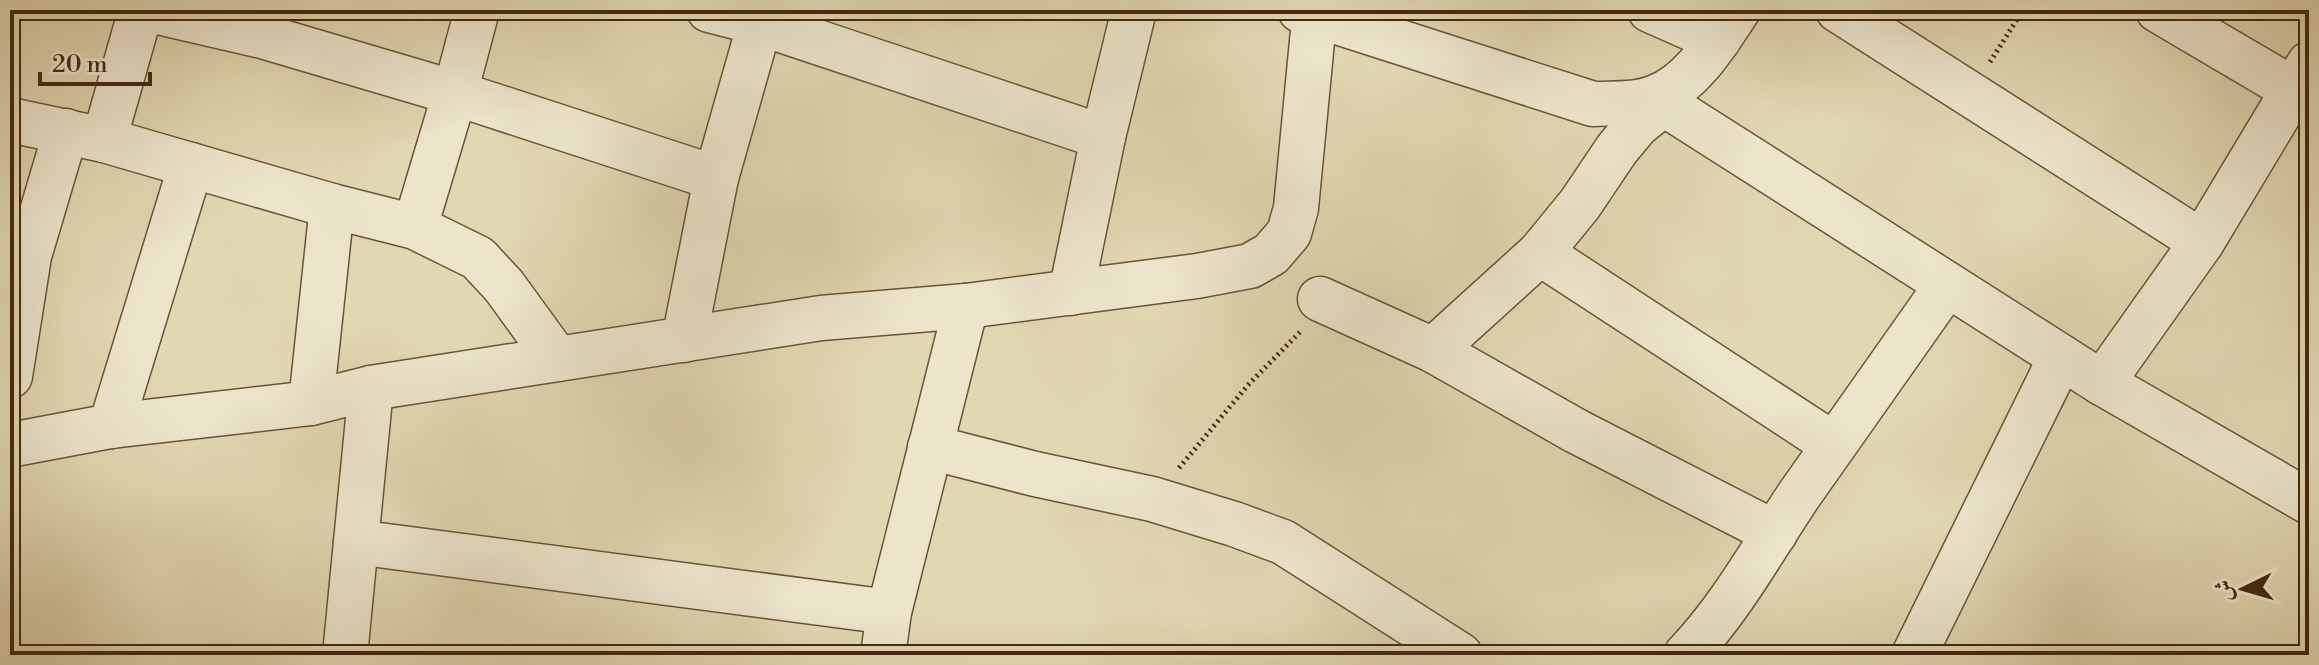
<svg xmlns="http://www.w3.org/2000/svg" width="2319" height="665" viewBox="0 0 2319 665" font-family="'Libre Bodoni',Amiri,serif">
<style>
.lines{fill:none;stroke-linecap:round;stroke-linejoin:round}
.street-casing{stroke:#6b5439;stroke-width:47}
.path{stroke:#442911;stroke-width:5;stroke-dasharray:2 4;stroke-linecap:butt}
.street{stroke:#ece5cc;stroke-width:44}
</style>
<rect width="100%" height="100%" fill="#e1d7b1"/>
<filter id="stains"><feTurbulence type="fractalNoise" baseFrequency=".0025" numOctaves="4"/><feColorMatrix values="0 0 0 0 .2 0 0 0 0 .09 0 0 0 0 .02 0 0 0 .5 -.17"/></filter>
<radialGradient id="worn" r=".72"><stop offset=".6" stop-color="#630" stop-opacity="0"/><stop offset="1" stop-color="#630" stop-opacity=".3"/></radialGradient>
<g class="lines">
<g class="street-casing">
<g id="street">
<polyline points="150,10 262,36 455,93 716,178"/>
<polyline points="709,10 760,23 1103,137"/>
<path d="M1300,10L1593,104C1613,103 1637,105 1656,97C1693,83 1717,41 1738,10"/>
<polyline points="1650,10 1718,40"/>
<polyline points="1838,10 2202,242"/>
<polyline points="2158,10 2292,89"/>
<polyline points="1655,98 2102,383 2309,502"/>
<polyline points="10,120 104,140 332,206 415,227 478,258 504,286 557,359"/>
<polyline points="104,140 141,10"/>
<polyline points="415,227 455,93 477,10"/>
<polyline points="1540,253 1834,445"/>
<polyline points="1071,293 1103,137 1134,10"/>
<polyline points="1320,299 1433,350 1576,431 1775,533"/>
<polyline points="684,340 716,178 760,23"/>
<polyline points="1433,350 1540,253 1580,204 1617,149 1637,125 1663,104"/>
<polyline points="10,376 29,256 66,131"/>
<polyline points="2102,383 2202,242 2309,64"/>
<polyline points="311,403 332,206"/>
<polyline points="111,426 191,165"/>
<polyline points="10,445 111,426 311,403 371,388 821,318 966,306 1197,276 1250,266 1271,254 1289,233 1296,208 1315,10"/>
<polyline points="930,447 1035,474 1152,499 1234,524 1283,542 1460,655"/>
<polyline points="356,542 889,612"/>
<polyline points="345,655 371,388"/>
<polyline points="883,655 889,612 966,306"/>
<path d="M1686,655C1731,608 1763,549 1799,495C1848,425 1898,355 1947,285"/>
<polyline points="1914,655 2061,357"/>
</g>
</g>
<g class="path">
<polyline points="1990,62 2023,10"/>
<polyline points="1179,468 1248,385 1300,332"/>
</g>
<use href="#street" class="street"/>
</g>
<rect width="2319" height="665" fill="none" stroke="#e1d7b1" stroke-width="40"/>
<rect x="12" y="12" width="2295" height="641" fill="none" stroke="#442911" stroke-width="4"/>
<rect x="20" y="20" width="2279" height="625" fill="none" stroke="#442911" stroke-width="2"/>
<g transform="translate(2243 589) rotate(265)" stroke="#ece5cc" stroke-width="6" paint-order="stroke">
<path d="M0-6L14 30L0 20L-14 30Z" fill="#442911"/>
<text y="-12" font-size="22" font-weight="bold" text-anchor="middle" fill="#442911">ش</text>
</g>
<path d="M40 72v12h110v-12" fill="none" stroke="#442911" stroke-width="4"/>
<text x="52" y="72" font-size="24" fill="#442911" stroke="#ece5cc" stroke-width="6" paint-order="stroke">20 m</text>
<rect width="100%" height="100%" filter="url(#stains)"/>
<rect width="100%" height="100%" fill="url(#worn)"/>
</svg>
